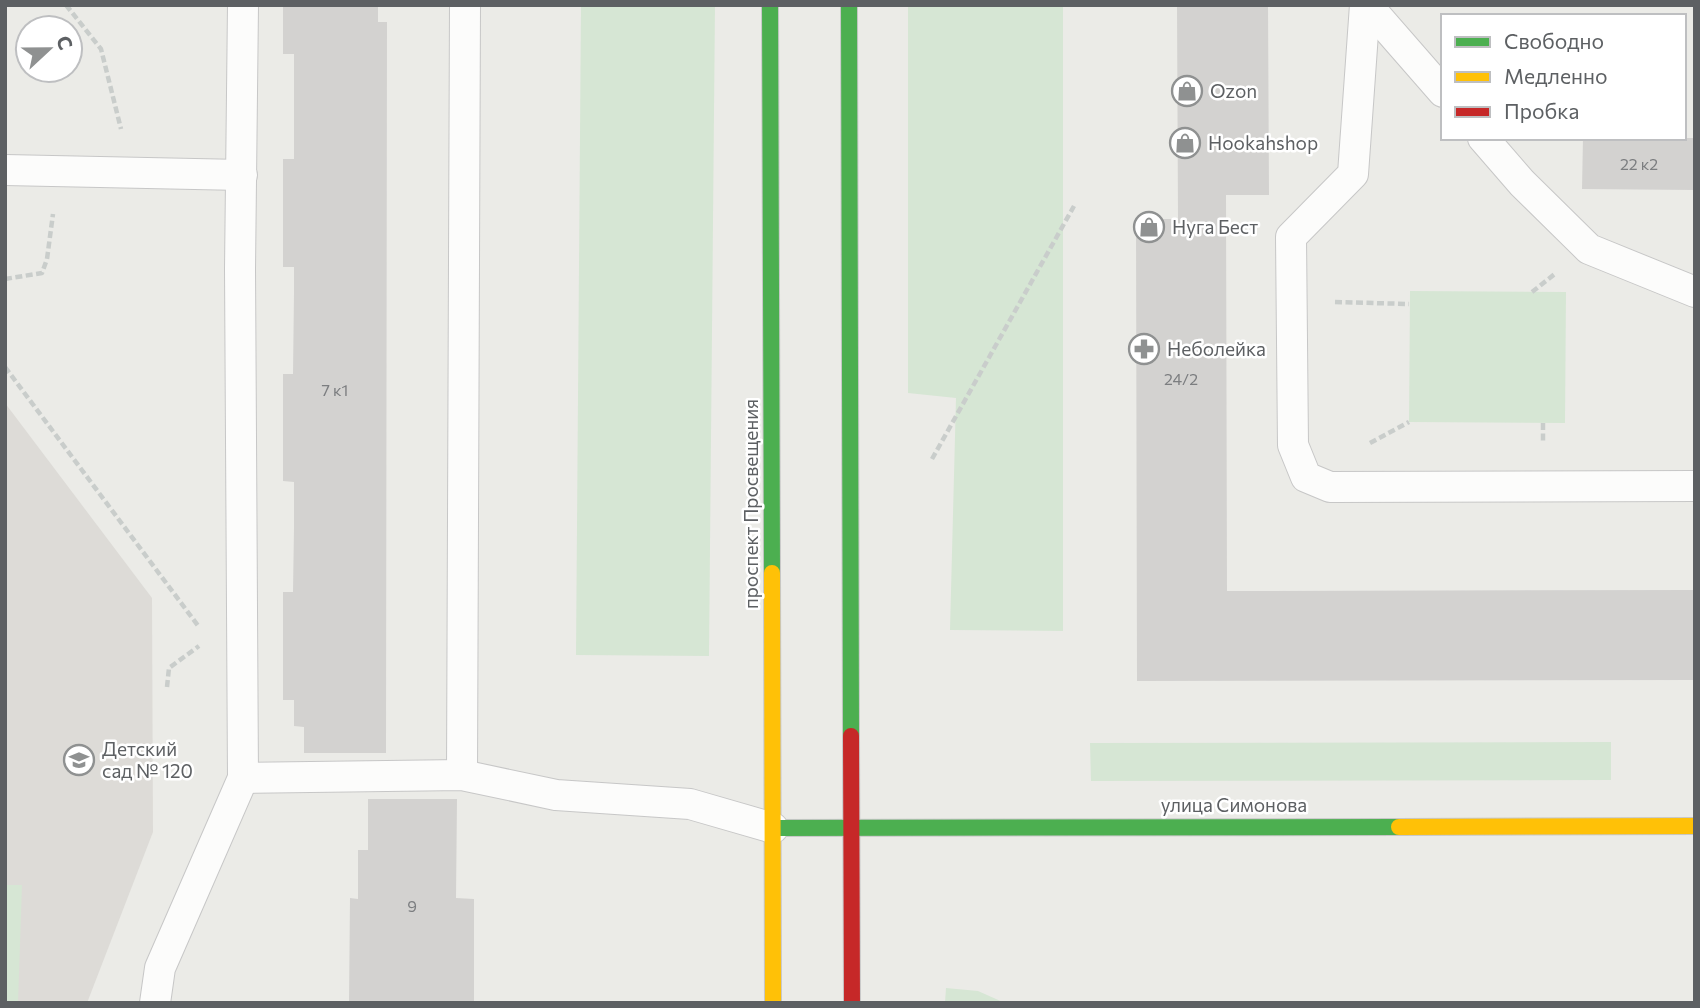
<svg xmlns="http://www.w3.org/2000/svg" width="1700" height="1008" viewBox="0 0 1700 1008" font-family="Commissioner,sans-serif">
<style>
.education{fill:#dddbd7}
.green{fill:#d6e6d4}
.building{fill:#d3d2d0}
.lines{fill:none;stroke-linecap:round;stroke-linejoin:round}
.lane-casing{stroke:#c7c7c7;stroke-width:32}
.fast-casing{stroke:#c7c7c7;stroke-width:18}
.slow-casing{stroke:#c7c7c7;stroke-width:18}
.jam-casing{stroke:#c7c7c7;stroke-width:18}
.path{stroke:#c9cdcb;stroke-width:4.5;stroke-dasharray:7 3.5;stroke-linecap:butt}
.lane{stroke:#fcfcfb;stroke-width:30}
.fast{stroke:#4caf50;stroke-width:16}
.slow{stroke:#ffc107;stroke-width:16}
.jam{stroke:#c62828;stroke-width:16}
.labels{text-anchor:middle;stroke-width:5;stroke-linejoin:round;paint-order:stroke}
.number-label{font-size:16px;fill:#7c7e80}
.poi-label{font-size:19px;fill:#5d6063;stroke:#fff;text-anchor:start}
.street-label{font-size:19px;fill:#5d6063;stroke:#fff}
</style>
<rect width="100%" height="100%" fill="#ebebe7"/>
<polygon class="education" points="5,403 152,598 153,832 87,1003 5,1003"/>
<g class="green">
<polygon points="581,5 715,5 709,656 576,655"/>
<polygon points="908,5 1063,5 1063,631 950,630 956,398 908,393"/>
<polygon points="1410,291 1566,292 1565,423 1409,422"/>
<polygon points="1611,742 1611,780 1091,781 1090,743"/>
<polygon points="5,885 22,885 18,1003 5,1003"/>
<polygon points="946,988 978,991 1005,1003 945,1003"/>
</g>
<g class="building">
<polygon points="283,5 378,5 378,22 387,22 386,753 304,753 304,727 294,726 294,700 283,700 283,592 293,592 294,528 294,482 283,481 283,374 293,374 294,293 294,267 283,267 283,159 294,159 294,54 283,54"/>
<polygon points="1177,5 1268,5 1269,195 1226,195 1227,591 1695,590 1695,680 1137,681 1136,219 1178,219"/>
<polygon points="1583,138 1695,138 1695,190 1582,189"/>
<polygon points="368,799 457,799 456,898 474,899 474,1003 349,1003 350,898 358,899 358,850 368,850"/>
</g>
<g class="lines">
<g class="lane-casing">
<g id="lane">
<polyline points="1365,5 1353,174 1291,237 1293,445 1306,477 1330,487 1695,486"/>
<polyline points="1367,5 1443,92"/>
<polyline points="1483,138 1522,183 1589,249 1695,292"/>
<polyline points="5,170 242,175"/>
<polyline points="462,775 465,5"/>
<polyline points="243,778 462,775 556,795 690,804 773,828"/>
<polyline points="155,1003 160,968 243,778 240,269 243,5"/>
</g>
</g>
<g class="fast-casing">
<g id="fast">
<polyline points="770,5 772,573"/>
<polyline points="849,5 851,736"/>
<polyline points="773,828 1399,827"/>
</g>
</g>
<g class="slow-casing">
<g id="slow">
<polyline points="772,573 773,1003"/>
<polyline points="1399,827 1695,826"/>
</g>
</g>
<g class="jam-casing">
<polyline id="jam" points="851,736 852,1003"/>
</g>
<g class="path">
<polyline points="66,5 101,49 121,129"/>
<polyline points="5,279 42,273 47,259 53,214"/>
<polyline points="1532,292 1556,273"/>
<polyline points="1335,302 1409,304"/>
<polyline points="5,367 199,627"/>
<polyline points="1543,423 1543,443"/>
<polyline points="1370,443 1409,422"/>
<polyline points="932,459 1074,206"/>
<polyline points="167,687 169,668 199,646"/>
</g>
<use href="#lane" class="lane"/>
<use href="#fast" class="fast"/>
<use href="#slow" class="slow"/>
<use href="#jam" class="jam"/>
</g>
<defs>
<g id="shop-ring" transform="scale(1.575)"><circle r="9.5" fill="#fff" stroke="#8f9191" stroke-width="1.5"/><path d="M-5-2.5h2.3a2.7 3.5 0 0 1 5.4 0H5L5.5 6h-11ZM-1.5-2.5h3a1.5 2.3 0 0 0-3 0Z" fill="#8f9191"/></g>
<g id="pharmacy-ring" transform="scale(1.575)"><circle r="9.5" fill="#fff" stroke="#8f9191" stroke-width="1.5"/><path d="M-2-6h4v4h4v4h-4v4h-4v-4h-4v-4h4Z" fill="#8f9191"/></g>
<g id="school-ring" transform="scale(1.575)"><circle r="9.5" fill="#fff" stroke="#8f9191" stroke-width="1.5"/><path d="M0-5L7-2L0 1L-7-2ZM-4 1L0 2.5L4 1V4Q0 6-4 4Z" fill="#8f9191"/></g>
</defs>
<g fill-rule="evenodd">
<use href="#shop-ring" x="1187" y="91"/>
<use href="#shop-ring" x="1185" y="143"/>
<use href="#shop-ring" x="1149" y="227"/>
<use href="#pharmacy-ring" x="1144" y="349"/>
<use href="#school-ring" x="79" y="760"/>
</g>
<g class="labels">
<g class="number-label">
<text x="1639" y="170">22 к2</text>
<text x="1181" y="385">24/2</text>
<text x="335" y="396">7 к1</text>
<text x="412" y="912">9</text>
</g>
<g class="poi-label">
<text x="1210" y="98">Ozon</text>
<text x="1208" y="150">Hookahshop</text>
<text x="1172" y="234">Нуга Бест</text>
<text x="1167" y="356">Неболейка</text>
<text x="102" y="756">Детский<tspan x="102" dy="22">сад № 120</tspan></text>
</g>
<g class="street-label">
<text transform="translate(751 504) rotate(-90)" y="7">проспект Просвещения</text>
<text x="1234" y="812">улица Симонова</text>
</g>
</g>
<rect width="1700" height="1008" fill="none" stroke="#5d6063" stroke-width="14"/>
<rect x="1441" y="14" width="245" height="126" fill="#ffffff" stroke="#bebfc1" stroke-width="2"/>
<rect x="1455" y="37" width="35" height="10" fill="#4caf50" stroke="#bebfc1" stroke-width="2"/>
<text x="1504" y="49" font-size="21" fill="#5d6063">Свободно</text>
<rect x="1455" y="72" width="35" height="10" fill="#ffc107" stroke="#bebfc1" stroke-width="2"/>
<text x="1504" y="84" font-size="21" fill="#5d6063">Медленно</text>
<rect x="1455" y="107" width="35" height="10" fill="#c62828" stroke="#bebfc1" stroke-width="2"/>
<text x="1504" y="119" font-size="21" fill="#5d6063">Пробка</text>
<g transform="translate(49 49) rotate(68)"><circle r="33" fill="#ffffff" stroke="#bebfc1" stroke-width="2"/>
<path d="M0-5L12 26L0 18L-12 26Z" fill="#8f9191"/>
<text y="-10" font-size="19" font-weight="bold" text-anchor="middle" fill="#5d6063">С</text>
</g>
</svg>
